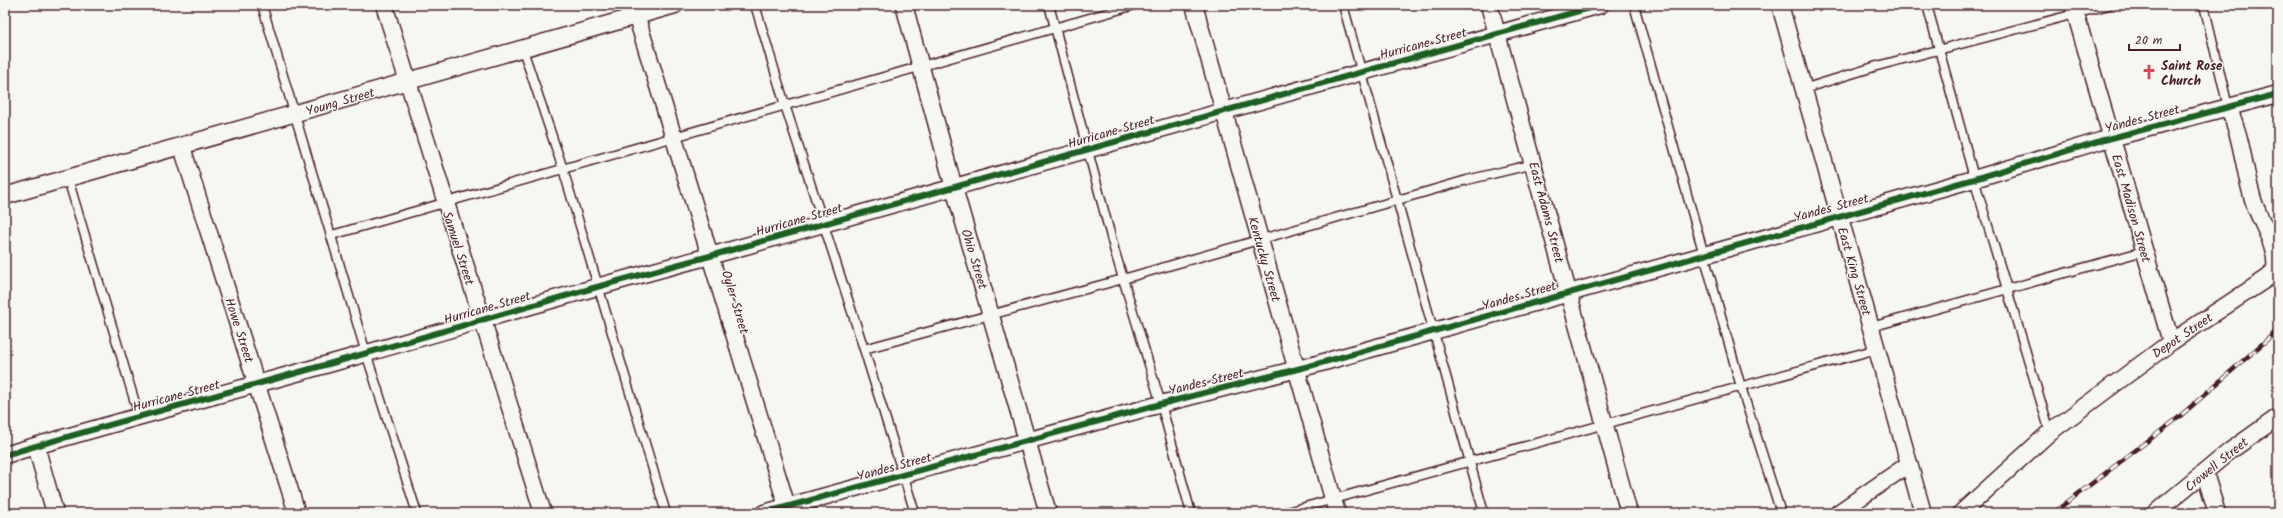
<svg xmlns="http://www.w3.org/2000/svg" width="2283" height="518" viewBox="0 0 2283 518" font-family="Kalam,sans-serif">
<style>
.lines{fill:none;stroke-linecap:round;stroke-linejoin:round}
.service-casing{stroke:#4a1f2b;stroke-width:11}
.minor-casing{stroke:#4a1f2b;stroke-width:19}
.service{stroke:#f6f6f2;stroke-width:8}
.minor{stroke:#f6f6f2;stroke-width:16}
.rail-casing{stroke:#4a1f2b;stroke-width:4.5}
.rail{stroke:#f6f6f2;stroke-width:3;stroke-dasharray:9;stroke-linecap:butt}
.cycleway-casing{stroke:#f6f6f2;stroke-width:8}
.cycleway{stroke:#1b5e20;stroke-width:6}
.labels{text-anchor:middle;stroke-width:3;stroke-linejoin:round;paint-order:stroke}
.street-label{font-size:13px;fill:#4a1f2b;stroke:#f6f6f2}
.poi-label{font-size:13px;font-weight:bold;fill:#4a1f2b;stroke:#f6f6f2;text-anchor:start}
</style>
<rect width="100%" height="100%" fill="#f6f6f2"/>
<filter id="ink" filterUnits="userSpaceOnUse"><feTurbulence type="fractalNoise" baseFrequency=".025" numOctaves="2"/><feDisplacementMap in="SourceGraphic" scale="8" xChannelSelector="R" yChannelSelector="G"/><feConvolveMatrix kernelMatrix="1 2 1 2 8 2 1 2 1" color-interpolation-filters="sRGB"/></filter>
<g filter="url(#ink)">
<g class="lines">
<g class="service-casing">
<g id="service">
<polyline points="262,5 366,353 417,513"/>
<polyline points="755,5 785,105 864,349 1123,279 1467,180 1534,164"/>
<polyline points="1049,5 1115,252 1161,404 1191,513"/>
<polyline points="1343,5 1484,513"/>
<polyline points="1634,5 1741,387 1781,513"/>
<polyline points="1927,5 1979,196 2050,432"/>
<polyline points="2204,5 2228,107"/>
<polyline points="522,47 563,169 666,513"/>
<polyline points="1803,89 1877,66 2109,5"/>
<polyline points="68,179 139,416"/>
<polyline points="332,235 1135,5"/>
<polyline points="1871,327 2144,251"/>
<polyline points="864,349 915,513"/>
<polyline points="1283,513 1877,349"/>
</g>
</g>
<g class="minor-casing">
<g id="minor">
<polyline points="384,5 543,513"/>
<polyline points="633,5 789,513"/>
<polyline points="904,5 954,188 1048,513"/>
<polyline points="1194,5 1337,513"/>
<polyline points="1489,5 1629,513"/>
<polyline points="1780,5 1923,513"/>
<polyline points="2073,5 2171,342"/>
<polyline points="182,147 297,513"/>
<polyline points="5,196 675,5"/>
<polyline points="36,446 55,513"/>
<path d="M5,455C125,419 246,388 367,353C481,321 595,286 710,256L1600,5"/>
<polyline points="2205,473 2217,513"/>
<polyline points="764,513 1161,404 1317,364 1974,179 2100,141 2278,94"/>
<polyline points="1838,513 1909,464"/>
<path d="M1961,513L2050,432L2171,342L2269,277L2275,269C2278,243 2258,221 2252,196C2243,165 2242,137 2228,107"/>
<polyline points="2155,513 2230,451 2278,417"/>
</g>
</g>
<use href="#service" class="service"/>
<use href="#minor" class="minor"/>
<g class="rail-casing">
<polyline id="rail" points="2053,513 2178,418 2278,330"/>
</g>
<use href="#rail" class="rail"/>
<g class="cycleway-casing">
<g id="cycleway">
<path d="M5,455C125,419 246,388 367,353C481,321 595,286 710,256L1600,5"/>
<polyline points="764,513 1161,404 1317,364 1974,179 2100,141 2278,94"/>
</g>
</g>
<use href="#cycleway" class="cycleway"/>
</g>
</g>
<defs>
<g id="church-bare" transform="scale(1.2)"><path d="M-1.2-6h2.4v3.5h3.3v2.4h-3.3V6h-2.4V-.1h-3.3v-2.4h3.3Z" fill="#d1495b" stroke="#f6f6f2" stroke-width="2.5" paint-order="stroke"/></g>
</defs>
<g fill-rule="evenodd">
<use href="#church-bare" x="2149" y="72"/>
</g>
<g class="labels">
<g class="street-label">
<text transform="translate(1423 43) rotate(-15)" y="5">Hurricane Street</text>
<text transform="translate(340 101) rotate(-16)" y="5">Young Street</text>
<text transform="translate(2142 118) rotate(-15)" y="5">Yandes Street</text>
<text transform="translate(1111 131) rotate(-16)" y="5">Hurricane Street</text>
<text transform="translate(1831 207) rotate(-15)" y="5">Yandes Street</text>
<text transform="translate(2132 208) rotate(74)" y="5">East Madison Street</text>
<text transform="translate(1547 212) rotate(75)" y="5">East Adams Street</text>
<text transform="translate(799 219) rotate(-16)" y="5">Hurricane Street</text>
<text transform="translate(459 248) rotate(72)" y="5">Samuel Street</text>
<text transform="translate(975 259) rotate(73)" y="5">Ohio Street</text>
<text transform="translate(1265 259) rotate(74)" y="5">Kentucky Street</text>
<text transform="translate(1855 271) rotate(74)" y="5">East King Street</text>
<text transform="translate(1519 295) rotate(-16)" y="5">Yandes Street</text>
<text transform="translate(736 302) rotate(73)" y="5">Oyler Street</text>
<text transform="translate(487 307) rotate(-16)" y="5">Hurricane Street</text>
<text transform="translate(240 330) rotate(72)" y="5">Howe Street</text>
<text transform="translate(2182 335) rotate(-34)" y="5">Depot Street</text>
<text transform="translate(1206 381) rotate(-14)" y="5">Yandes Street</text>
<text transform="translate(176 395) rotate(-15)" y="5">Hurricane Street</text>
<text transform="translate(2216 464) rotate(-39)" y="5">Crowell Street</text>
<text transform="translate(894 466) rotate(-15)" y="5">Yandes Street</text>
</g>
<g class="poi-label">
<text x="2161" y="70">Saint Rose<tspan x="2161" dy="15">Church</tspan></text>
</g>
</g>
<rect width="2283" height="518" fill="none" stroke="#f6f6f2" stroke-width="20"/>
<rect x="10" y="10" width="2263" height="498" fill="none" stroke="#4a1f2b" stroke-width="1.5" filter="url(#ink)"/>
<path d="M2129 44v6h51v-6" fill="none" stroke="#4a1f2b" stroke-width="2"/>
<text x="2135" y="44" font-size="12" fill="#4a1f2b" stroke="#f6f6f2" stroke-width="3" paint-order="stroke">20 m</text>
</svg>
